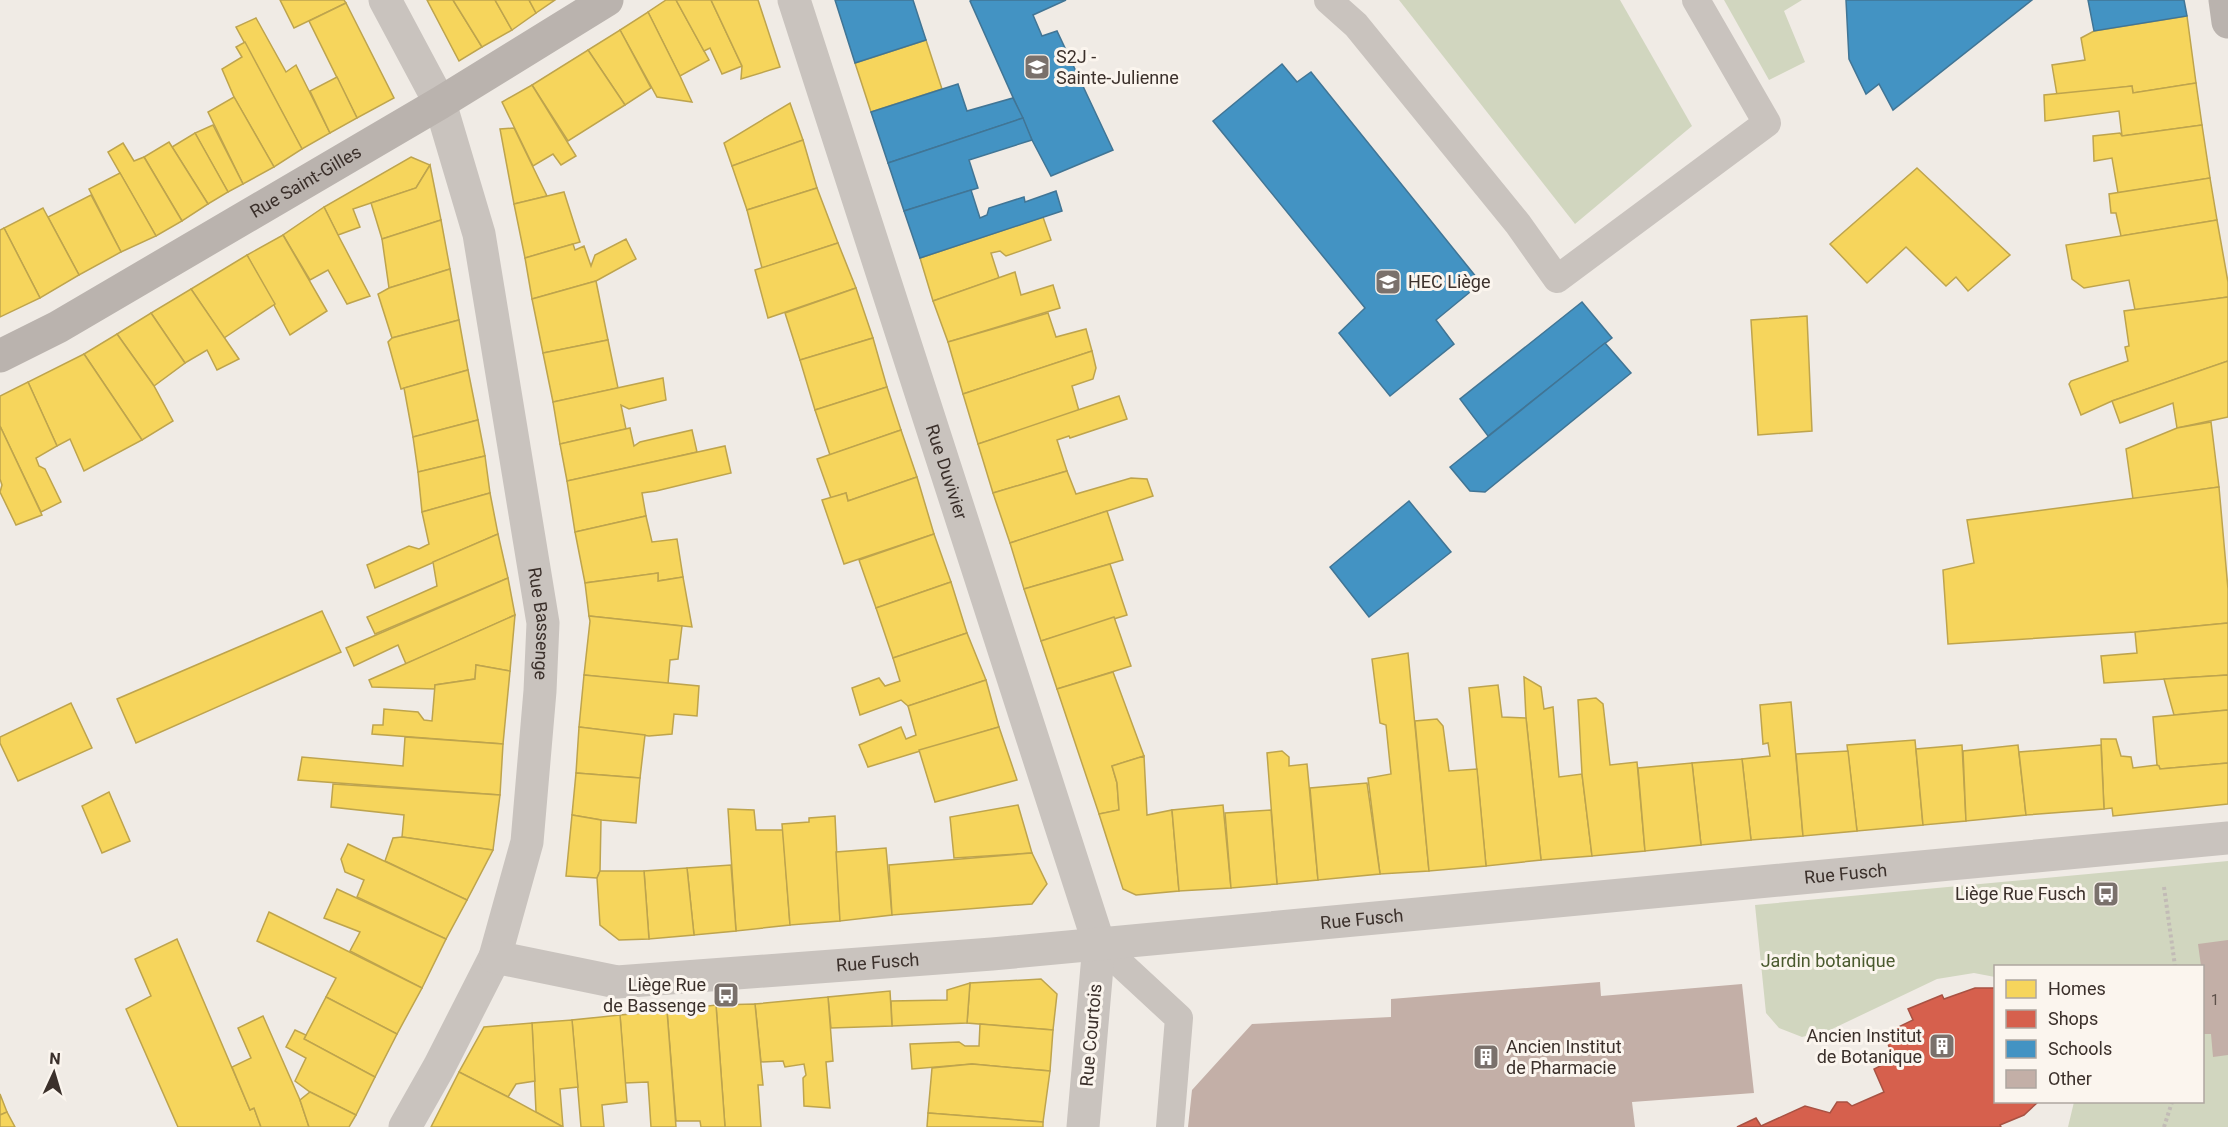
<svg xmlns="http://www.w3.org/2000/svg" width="2228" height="1127" viewBox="0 0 2228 1127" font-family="Roboto,sans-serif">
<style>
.green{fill:#d1d6bf}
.homes{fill:#f6d55c;stroke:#bea44d;stroke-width:1.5}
.shops{fill:#d6604d;stroke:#a85243;stroke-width:1.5}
.schools{fill:#4393c3;stroke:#417595;stroke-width:1.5}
.building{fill:#c3afa7}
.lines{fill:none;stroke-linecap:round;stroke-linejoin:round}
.path{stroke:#c2bbb6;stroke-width:4;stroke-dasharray:3 3;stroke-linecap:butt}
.lane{stroke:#c9c3be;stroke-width:28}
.street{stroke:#c9c3be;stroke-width:33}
.secondary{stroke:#bab3ae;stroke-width:33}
.labels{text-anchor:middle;stroke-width:6;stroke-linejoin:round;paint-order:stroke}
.number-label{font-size:15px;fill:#5d504a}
.poi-label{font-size:18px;fill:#3b302b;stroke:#fbf5ee;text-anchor:start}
.street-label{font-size:18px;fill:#3b302b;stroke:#fbf5ee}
.park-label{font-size:18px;fill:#4a5a2e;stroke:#fbf5ee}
</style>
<rect width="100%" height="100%" fill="#f0ebe5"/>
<g class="green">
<polygon points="1399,0 1620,0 1692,126 1575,224"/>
<polygon points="1724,0 1802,0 1784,11 1805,62 1769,80"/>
<polygon points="2228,861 2228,1127 2068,1127 2074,1102 2202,1102 2202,966 1996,966 1995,977 1974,973 1937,979 1830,1030 1802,1037 1779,1028 1766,1013 1755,905"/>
</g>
<g class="homes">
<polygon points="280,0 344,0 346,3 294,28"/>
<polygon points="427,0 453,0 482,47 459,61"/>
<polygon points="453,0 495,0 512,30 482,47"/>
<polygon points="495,0 529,0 536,13 512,30"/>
<polygon points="529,0 555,0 536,13"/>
<polygon points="666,0 676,0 709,60 680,76 648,12"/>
<polygon points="676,0 711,0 742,66 722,74 710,48 704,51"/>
<polygon points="711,0 758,0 780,67 741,79 742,66"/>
<polygon points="346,3 394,98 357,118 309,21"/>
<polygon points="648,12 680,76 692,102 657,97 620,30"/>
<polygon points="2187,16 2196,83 2133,93 2132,86 2057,95 2052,65 2085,60 2081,38 2094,31"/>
<polygon points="256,18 286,72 296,65 330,133 302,149 236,27"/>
<polygon points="620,30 651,88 625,105 588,50"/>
<polygon points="926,40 942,89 871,112 855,63"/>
<polygon points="245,42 302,149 274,167 234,97 222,69 242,57 236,47"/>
<polygon points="588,50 625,105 568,141 532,85"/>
<polygon points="337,77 357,118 330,133 310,91"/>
<polygon points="2196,83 2202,125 2122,136 2119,111 2045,121 2044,95 2132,86 2133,93"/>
<polygon points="532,85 576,156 561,165 553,154 533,166 502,102"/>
<polygon points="234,97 274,167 243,184 208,112"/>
<polygon points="790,103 803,140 732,166 724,143"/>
<polygon points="213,125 243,184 228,192 195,133"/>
<polygon points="2202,125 2210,178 2118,193 2112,158 2094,161 2093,136 2120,133 2122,136"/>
<polygon points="514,128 547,196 514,204 500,129"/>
<polygon points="195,133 228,192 208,204 172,147"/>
<polygon points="803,140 817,188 747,210 732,166"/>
<polygon points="169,142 208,204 182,221 144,157"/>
<polygon points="123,143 134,161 144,157 182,221 156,236 108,152"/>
<polygon points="411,157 430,165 416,188 353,209 360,227 338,235 324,207"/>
<polygon points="430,165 441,220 382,239 371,203 416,188"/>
<polygon points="1917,168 2010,255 1968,291 1956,277 1946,286 1906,247 1867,283 1830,244"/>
<polygon points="120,173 156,236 121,252 89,189"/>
<polygon points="2210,178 2217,220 2121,236 2116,213 2111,213 2109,194"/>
<polygon points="817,188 838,243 762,268 747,210"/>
<polygon points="564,192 580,242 525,258 514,204"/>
<polygon points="91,195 121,252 79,275 48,217"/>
<polygon points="324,207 338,235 370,296 347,304 328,270 310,280 283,235"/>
<polygon points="43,208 79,275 40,298 4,228"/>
<polygon points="1043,217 1051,240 1006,256 1000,251 991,253 999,278 933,301 920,258"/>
<polygon points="441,220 450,269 389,288 382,239"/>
<polygon points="2217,220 2228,282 2228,297 2135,310 2129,280 2084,288 2072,279 2066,245"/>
<polygon points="4,228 40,298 0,317 0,230"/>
<polygon points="283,235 327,311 290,335 247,255"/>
<polygon points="626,239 636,259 596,281 532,299 525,258 573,244 575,250 584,246 591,266 595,255"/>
<polygon points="838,243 856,288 768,318 755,270"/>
<polygon points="247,255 275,304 224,338 191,289"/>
<polygon points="450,269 459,320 392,338 378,294 389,288"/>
<polygon points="1015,272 1021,295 1053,285 1060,308 948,342 933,301"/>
<polygon points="596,281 608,340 543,353 532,299"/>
<polygon points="856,288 873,338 800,360 785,313"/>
<polygon points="191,289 239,359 217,370 207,350 185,363 151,313"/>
<polygon points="2228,297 2228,361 2112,401 2081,415 2069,384 2071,381 2128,361 2125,347 2129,346 2124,311"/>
<polygon points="151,313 185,363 154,386 117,334"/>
<polygon points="1048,313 1056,337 1086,329 1092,351 963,394 948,342"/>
<polygon points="1807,316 1812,431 1758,435 1751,320"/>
<polygon points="459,320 468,370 401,389 388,342 392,338"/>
<polygon points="117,334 154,386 173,421 142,440 84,354"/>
<polygon points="873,338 887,387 815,410 800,360"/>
<polygon points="608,340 618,388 553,402 543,353"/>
<polygon points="1092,351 1096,368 1093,379 1072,386 1079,411 978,444 963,394"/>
<polygon points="84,354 142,440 84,471 70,439 57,446 28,382"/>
<polygon points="2228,361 2228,417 2177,428 2173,403 2120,423 2112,401"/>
<polygon points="468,370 478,420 413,437 404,388"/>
<polygon points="663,378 666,400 629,409 621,405 626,429 560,444 553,402"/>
<polygon points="28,382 57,446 36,458 39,466 45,469 61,502 41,512 0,426 0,396"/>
<polygon points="887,387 901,430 830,455 815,410"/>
<polygon points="1119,396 1127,419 1070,438 1069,436 1057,440 1067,471 993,493 978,444"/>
<polygon points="478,420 485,456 418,472 413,437"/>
<polygon points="2211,422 2219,487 2133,499 2126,449 2177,428"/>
<polygon points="0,426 42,515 16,525 0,492 2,485 0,479"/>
<polygon points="630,428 634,446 640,442 692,430 697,452 567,481 560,444"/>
<polygon points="901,430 917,477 848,501 846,493 831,498 817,459"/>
<polygon points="725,446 731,473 656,491 642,493 646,516 575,532 567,481"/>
<polygon points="485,456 490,493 422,512 418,472"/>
<polygon points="1067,471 1076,494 1131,478 1147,479 1153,496 1010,543 993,493"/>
<polygon points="917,477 934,534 844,564 822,500 846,493 848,501"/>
<polygon points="2219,487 2228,589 2228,623 2135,632 1948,644 1943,570 1974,563 1967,520"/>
<polygon points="490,493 498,534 375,588 367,565 409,546 419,549 429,544 422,512"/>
<polygon points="1107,511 1123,560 1024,589 1010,543"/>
<polygon points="646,516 652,542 677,539 683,577 658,581 658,573 585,583 575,532"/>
<polygon points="498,534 508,578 375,634 367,617 437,586 433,562"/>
<polygon points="934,534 951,582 876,608 859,560"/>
<polygon points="1110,564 1127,615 1041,641 1024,589"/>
<polygon points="658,573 658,581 683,577 692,627 589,616 585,583"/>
<polygon points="508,578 515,615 406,664 398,645 354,666 346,648"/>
<polygon points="951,582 967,633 893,658 876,608"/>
<polygon points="322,611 341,652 136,743 117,699"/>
<polygon points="515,615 510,671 476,665 475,679 435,685 435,689 372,687 369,680"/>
<polygon points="589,616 682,626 678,659 670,660 668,684 584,675 590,621"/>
<polygon points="1114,617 1131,666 1057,689 1041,641"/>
<polygon points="2228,623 2228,675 2104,683 2101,656 2137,653 2135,632"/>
<polygon points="967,633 986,680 908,706 901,700 860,715 852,688 879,678 885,686 900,681 893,658"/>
<polygon points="1408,653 1429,871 1380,874 1368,778 1391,774 1386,725 1380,723 1372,659"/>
<polygon points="476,665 510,671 503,744 372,734 373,725 383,725 384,709 418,712 424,720 432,721 435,685 475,679"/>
<polygon points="1113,672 1144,756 1112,766 1117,783 1119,810 1099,814 1057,689"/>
<polygon points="584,675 699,686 697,716 674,714 672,734 649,736 579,727"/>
<polygon points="2228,675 2228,710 2174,715 2164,679"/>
<polygon points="1524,677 1541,687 1544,709 1553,707 1559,777 1582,774 1592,856 1541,860 1526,718"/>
<polygon points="986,680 999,727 868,767 859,745 901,727 906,739 916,735 908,706"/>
<polygon points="1498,685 1502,717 1526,718 1541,860 1486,866 1469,688"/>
<polygon points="1596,698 1603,704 1610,765 1637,762 1645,851 1592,856 1582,774 1578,700"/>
<polygon points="1791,702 1803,836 1751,840 1742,759 1770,756 1768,743 1763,744 1760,705"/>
<polygon points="71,703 92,748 18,781 0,743 0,737"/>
<polygon points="2228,710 2228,763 2160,769 2159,766 2157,765 2153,717"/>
<polygon points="1437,719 1443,726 1449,771 1477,769 1486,866 1429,871 1415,721"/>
<polygon points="579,727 645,735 640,778 576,773"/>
<polygon points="999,727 1017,780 935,802 919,750"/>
<polygon points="405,737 503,744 500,795 298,780 302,757 403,766"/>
<polygon points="2101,739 2116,739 2121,756 2131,757 2133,768 2157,765 2159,766 2160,769 2228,763 2228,804 2113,816 2112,808 2104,809"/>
<polygon points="1915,740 1923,825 1857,831 1847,745"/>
<polygon points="1962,745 1966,821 1923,825 1916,749"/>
<polygon points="2018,745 2026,815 1966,821 1963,751"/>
<polygon points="2101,745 2104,809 2026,815 2019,752"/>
<polygon points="1282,751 1289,757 1289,766 1307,764 1318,880 1277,884 1267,753"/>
<polygon points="1848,751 1857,831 1803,836 1796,754"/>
<polygon points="1144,756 1147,815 1172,810 1179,891 1136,895 1123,889 1099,814 1119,810 1117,783 1112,766"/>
<polygon points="1742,759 1751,840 1701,845 1692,763"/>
<polygon points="1692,763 1701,845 1645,851 1638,768"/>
<polygon points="576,773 640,778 636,823 601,820 572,815"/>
<polygon points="1367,783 1380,874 1318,880 1310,788"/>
<polygon points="333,784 500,795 493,850 402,837 404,815 331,807"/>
<polygon points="109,792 130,841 102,853 82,806"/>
<polygon points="1018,805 1032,853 954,858 950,817"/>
<polygon points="1223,805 1231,888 1179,891 1172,810"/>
<polygon points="728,809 754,810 756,830 783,830 790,925 736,931"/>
<polygon points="1271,810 1277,884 1231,888 1225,813"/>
<polygon points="572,815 601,820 600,871 597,878 566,876"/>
<polygon points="835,816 840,921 790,925 782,824 809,822 809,818"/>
<polygon points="402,837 493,850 467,900 385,861 393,838"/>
<polygon points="348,844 467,900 446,939 357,897 364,880 345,872 341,859"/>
<polygon points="886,848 892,915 840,921 836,852"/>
<polygon points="1032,853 1047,884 1032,904 892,915 889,865"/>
<polygon points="731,865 736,931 694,935 687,868"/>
<polygon points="687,868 694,935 649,939 644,871"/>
<polygon points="600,871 644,871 649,939 619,940 600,925 597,878"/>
<polygon points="337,889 446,939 422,988 350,951 360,932 324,918"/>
<polygon points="269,912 422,988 397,1034 326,997 336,978 257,941"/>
<polygon points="177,939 250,1110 254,1108 261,1127 178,1127 126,1009 151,996 135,959"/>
<polygon points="1041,979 1057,994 1053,1030 967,1023 970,983"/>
<polygon points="970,983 967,1023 892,1026 891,1001 947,1000 947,990"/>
<polygon points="890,991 892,1026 831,1028 828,997"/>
<polygon points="326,997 397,1034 375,1077 304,1039"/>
<polygon points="828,997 833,1061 826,1062 830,1108 804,1106 803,1078 806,1075 804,1064 785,1067 783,1061 761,1062 755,1004"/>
<polygon points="755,1004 763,1085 758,1085 761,1127 725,1127 716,1005"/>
<polygon points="716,1005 725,1127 701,1127 700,1121 676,1121 667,1011"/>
<polygon points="667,1011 676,1127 651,1127 648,1082 625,1083 620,1015"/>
<polygon points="620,1015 627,1102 602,1105 604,1127 581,1127 572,1020"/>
<polygon points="263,1016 300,1100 309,1127 261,1127 254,1108 250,1110 232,1067 251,1058 238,1028"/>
<polygon points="572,1020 578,1087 560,1089 563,1127 536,1112 532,1023"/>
<polygon points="532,1023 535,1081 516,1084 508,1097 459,1072 484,1027"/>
<polygon points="980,1024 1053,1030 1050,1071 972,1064 912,1069 910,1044 959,1042 965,1046 979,1046"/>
<polygon points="295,1030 306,1035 304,1039 375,1077 356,1115 310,1092 295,1081 306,1058 286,1047"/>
<polygon points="972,1064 1050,1071 1043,1122 928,1113 932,1068"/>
<polygon points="459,1072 508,1097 563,1127 431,1127"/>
<polygon points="310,1092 356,1115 349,1127 309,1127 300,1100"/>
<polygon points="0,1094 7,1112 0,1115"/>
<polygon points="7,1112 15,1127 0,1127 0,1115"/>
<polygon points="928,1113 1043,1122 1043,1127 927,1127"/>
</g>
<polygon class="shops" points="1975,988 1996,988 1996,1102 2038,1102 2024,1115 2000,1125 2001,1127 1737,1127 1756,1118 1761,1126 1805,1106 1830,1113 1837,1102 1847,1102 1852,1106 1884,1092 1874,1069 1894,1059 1884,1034 1913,1020 1908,1009 1942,995 1944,999"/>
<g class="schools">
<polygon points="835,0 913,0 926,40 855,63"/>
<polygon points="972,0 1066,0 1033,15 1042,36 1057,31 1113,150 1051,176 1032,140 970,1"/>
<polygon points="1846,0 2032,0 1893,110 1879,84 1866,94 1849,59"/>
<polygon points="2088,0 2184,0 2187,16 2094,31"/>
<polygon points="1282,64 1297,82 1311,72 1481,283 1436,320 1454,344 1390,396 1339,333 1365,308 1213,121"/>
<polygon points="958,84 967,111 1013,98 1023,118 888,163 871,112"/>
<polygon points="1023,118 1032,140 969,160 978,188 904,211 888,163"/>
<polygon points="971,190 980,218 987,215 989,208 1024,197 1025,202 1056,191 1062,211 920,258 904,211"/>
<polygon points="1582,302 1612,338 1488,436 1460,399"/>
<polygon points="1605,343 1631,373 1485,492 1470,491 1450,467"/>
<polygon points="1409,501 1451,552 1369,617 1330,567"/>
</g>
<g class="building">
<polygon points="2228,940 2228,1055 2213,1057 2211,1034 2202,1034 2202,966 2201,966 2198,944"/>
<polygon points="1600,982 1601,996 1742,984 1754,1093 1632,1102 1635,1127 1188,1127 1192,1090 1252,1024 1391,1017 1391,999"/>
</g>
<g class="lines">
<g class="path">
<polyline points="2164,887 2175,966"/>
<polyline points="2164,1127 2172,1102"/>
</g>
<g class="lane">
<polyline points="1328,0 1356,25 1518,224 1557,279 1767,123 1696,0"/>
<polyline points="1099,944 1179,1018 1170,1127"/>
</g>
<g class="street">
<path id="s1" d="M385,0L440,103L479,234L543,623L540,691L527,842L495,957L439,1067L405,1127"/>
<path id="s2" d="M794,0L1099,944L1083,1127"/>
<path id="s3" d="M495,957L617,982L992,954L2228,838"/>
</g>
<g class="secondary">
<polyline points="2225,0 2228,22"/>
<path id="s4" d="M0,356L58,327L440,103L607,0"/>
</g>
</g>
<defs>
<g id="school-square" transform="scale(1.35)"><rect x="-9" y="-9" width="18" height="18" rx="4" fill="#7a716c" stroke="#fbf5ee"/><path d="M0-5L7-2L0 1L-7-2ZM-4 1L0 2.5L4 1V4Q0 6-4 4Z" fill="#fff"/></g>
<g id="university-square" transform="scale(1.35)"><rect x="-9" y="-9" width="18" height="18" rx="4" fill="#7a716c" stroke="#fbf5ee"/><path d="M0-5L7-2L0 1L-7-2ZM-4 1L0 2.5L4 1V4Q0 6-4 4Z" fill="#fff"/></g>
<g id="bus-square" transform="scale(1.35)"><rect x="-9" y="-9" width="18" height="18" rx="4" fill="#7a716c" stroke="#fbf5ee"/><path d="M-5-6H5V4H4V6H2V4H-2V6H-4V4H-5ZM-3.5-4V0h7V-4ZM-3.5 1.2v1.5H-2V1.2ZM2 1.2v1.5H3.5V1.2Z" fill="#fff"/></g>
<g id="building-square" transform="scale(1.35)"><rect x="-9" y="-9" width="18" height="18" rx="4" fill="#7a716c" stroke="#fbf5ee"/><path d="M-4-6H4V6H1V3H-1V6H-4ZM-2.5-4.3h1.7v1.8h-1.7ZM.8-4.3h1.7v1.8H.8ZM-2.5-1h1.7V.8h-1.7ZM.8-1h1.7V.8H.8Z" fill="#fff"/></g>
</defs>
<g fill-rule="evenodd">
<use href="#school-square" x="1037" y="67"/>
<use href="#university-square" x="1388" y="282"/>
<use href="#bus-square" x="2106" y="894"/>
<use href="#bus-square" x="726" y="995"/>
<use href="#building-square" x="1942" y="1046"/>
<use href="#building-square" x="1486" y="1057"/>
</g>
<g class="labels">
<g class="number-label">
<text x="2215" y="1005">1</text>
</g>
<g class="poi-label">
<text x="1056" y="63">S2J -<tspan x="1056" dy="21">Sainte-Julienne</tspan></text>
<text x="1408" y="288">HEC Liège</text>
<text x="2086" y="900" text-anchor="end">Liège Rue Fusch</text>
<text x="706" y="991" text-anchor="end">Liège Rue<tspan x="706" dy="21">de Bassenge</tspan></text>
<text x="1922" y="1042" text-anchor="end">Ancien Institut<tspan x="1922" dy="21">de Botanique</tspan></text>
<text x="1506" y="1053">Ancien Institut<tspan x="1506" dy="21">de Pharmacie</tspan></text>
</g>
<g class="street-label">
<text dy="6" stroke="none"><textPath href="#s4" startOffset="352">Rue Saint-Gilles</textPath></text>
<text dy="6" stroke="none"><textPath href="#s2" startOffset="496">Rue Duvivier</textPath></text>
<text dy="6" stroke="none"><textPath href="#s1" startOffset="648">Rue Bassenge</textPath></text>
<text dy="6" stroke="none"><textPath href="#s3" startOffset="1358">Rue Fusch</textPath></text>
<text dy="6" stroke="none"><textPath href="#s3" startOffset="872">Rue Fusch</textPath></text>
<text dy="6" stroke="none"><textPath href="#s3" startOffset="386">Rue Fusch</textPath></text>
<text transform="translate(1091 1035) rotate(-85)" y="6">Rue Courtois</text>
</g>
<g class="park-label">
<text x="1828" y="967">Jardin botanique</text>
</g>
</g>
<rect x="1994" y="965" width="210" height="138" fill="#fbf5ee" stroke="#aea6a0" stroke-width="1.5"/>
<rect x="2006" y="980" width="30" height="18" fill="#f6d55c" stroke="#aea6a0" stroke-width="1.5"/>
<text x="2048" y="995" font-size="18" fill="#3b302b">Homes</text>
<rect x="2006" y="1010" width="30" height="18" fill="#d6604d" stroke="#aea6a0" stroke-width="1.5"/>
<text x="2048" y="1025" font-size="18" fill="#3b302b">Shops</text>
<rect x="2006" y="1040" width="30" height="18" fill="#4393c3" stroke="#aea6a0" stroke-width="1.5"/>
<text x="2048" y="1055" font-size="18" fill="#3b302b">Schools</text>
<rect x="2006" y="1070" width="30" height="18" fill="#c3afa7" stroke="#aea6a0" stroke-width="1.5"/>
<text x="2048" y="1085" font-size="18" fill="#3b302b">Other</text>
<g transform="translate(54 1073) rotate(4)" stroke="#fbf5ee" stroke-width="4.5" paint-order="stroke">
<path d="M0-4.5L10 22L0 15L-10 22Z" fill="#3b302b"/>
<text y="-9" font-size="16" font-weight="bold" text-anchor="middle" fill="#3b302b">N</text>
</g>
</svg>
